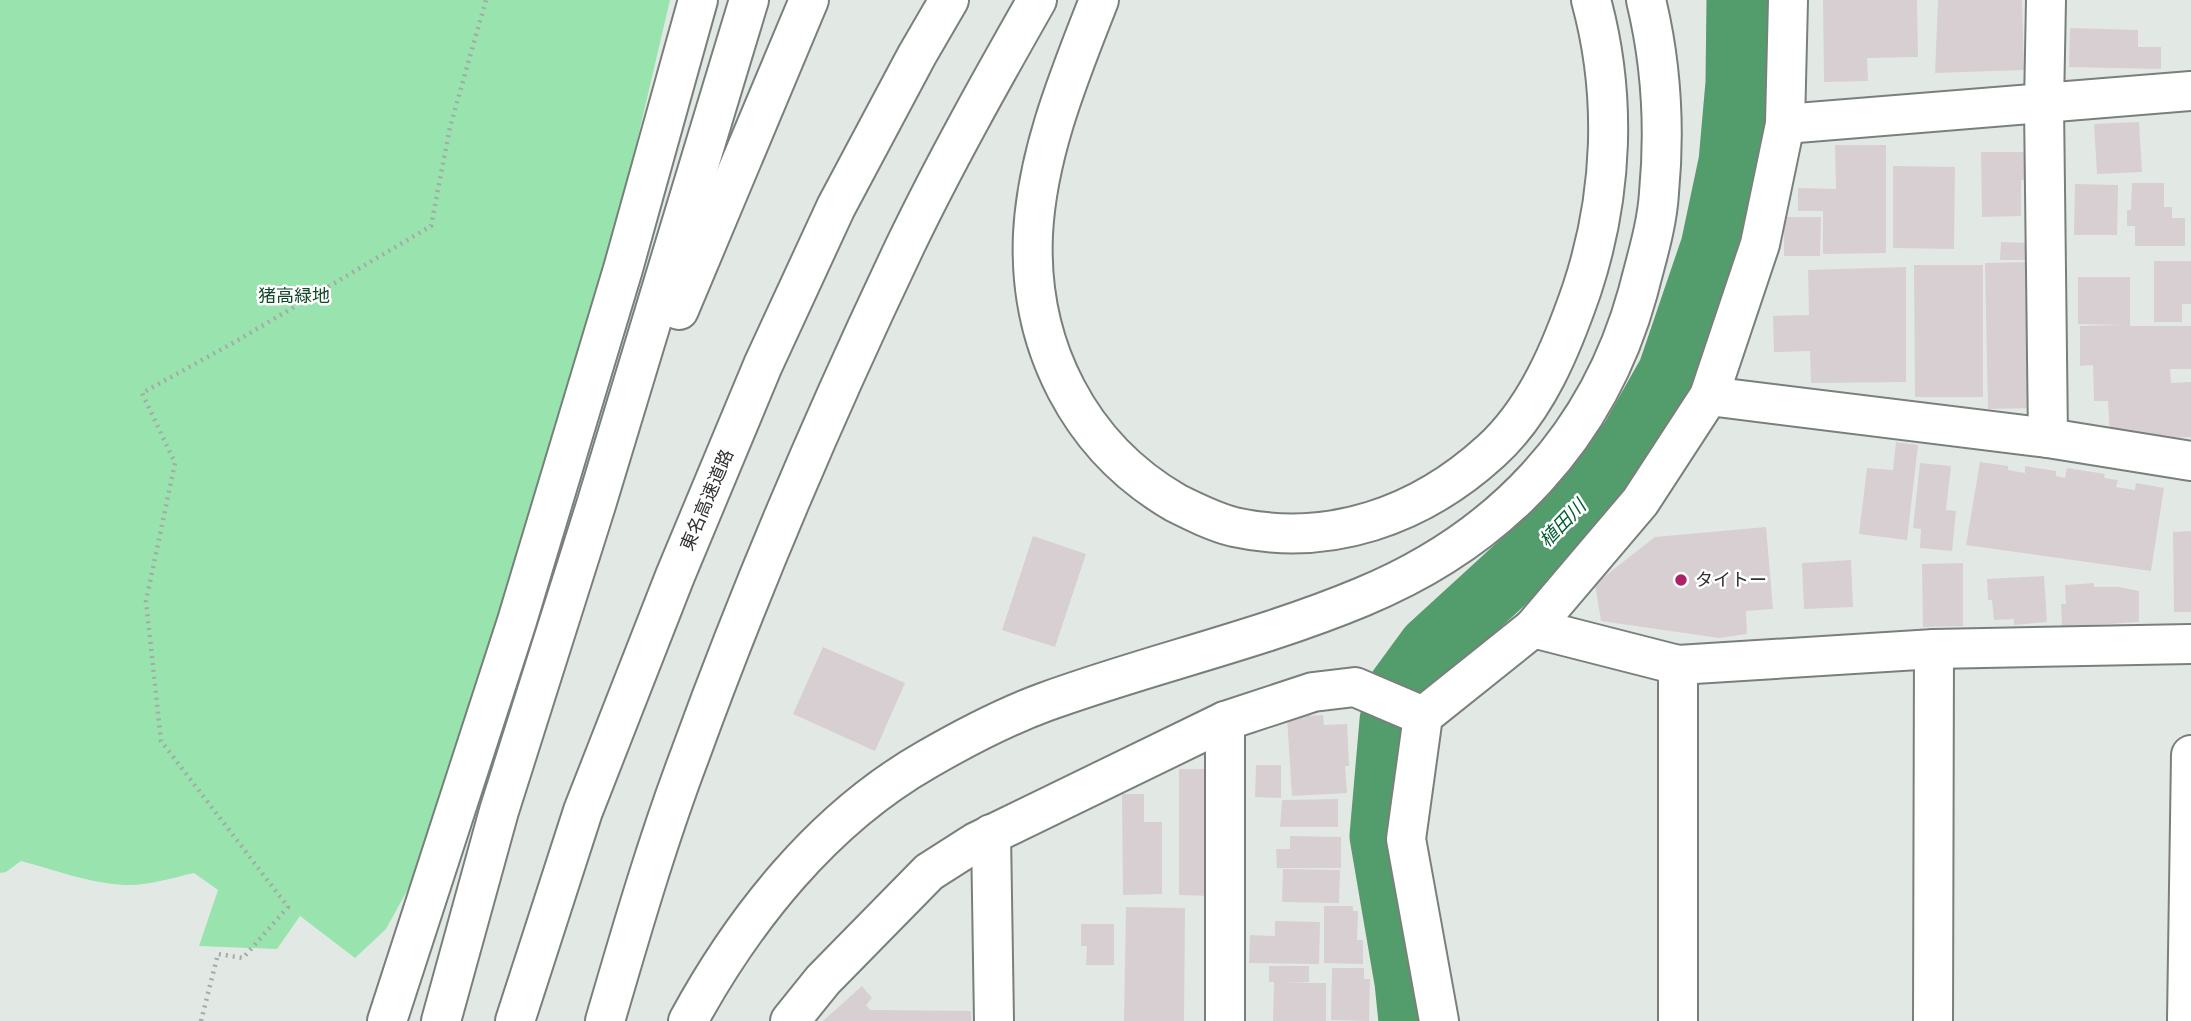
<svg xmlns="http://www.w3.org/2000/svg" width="2191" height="1021" viewBox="0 0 2191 1021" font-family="Quicksand,'Noto Sans JP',sans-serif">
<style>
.green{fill:#99e3af}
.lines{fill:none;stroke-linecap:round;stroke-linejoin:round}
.river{stroke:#539d6c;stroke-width:65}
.building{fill:#d8cfd2}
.minor-casing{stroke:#79807b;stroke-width:42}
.highway-casing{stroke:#79807b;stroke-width:42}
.path{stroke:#a4aaa6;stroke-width:4.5;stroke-dasharray:2 5;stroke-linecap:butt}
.minor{stroke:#fff;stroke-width:38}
.highway{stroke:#fff;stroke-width:38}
.poi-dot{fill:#ab2266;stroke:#fff;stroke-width:2.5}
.labels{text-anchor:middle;stroke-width:5;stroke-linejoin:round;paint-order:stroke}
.park-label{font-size:18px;fill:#114928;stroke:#fff}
.street-label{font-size:18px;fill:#2f3230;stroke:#fff}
.poi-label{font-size:18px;fill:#2f3230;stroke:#fff;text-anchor:start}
.water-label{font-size:19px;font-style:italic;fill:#005e2f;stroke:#fff}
</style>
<rect width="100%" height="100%" fill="#e2e9e4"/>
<path class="green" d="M0,0H670L600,299L431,847L386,929L355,958L300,916L277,949L199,946L218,890L194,873C171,878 148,886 124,885C89,883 55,870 21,861L6,872L0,873Z"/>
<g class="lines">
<polyline class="river" points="1411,1021 1407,982 1382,836 1392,721 1400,689 1430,648 1572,518 1632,440 1670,373 1713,247 1731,162 1738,83 1739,0"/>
</g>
<g class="building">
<polygon points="1823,0 1917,0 1918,57 1867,58 1868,81 1824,82"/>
<polygon points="1938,0 2022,0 2024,70 1935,73"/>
<polygon points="2070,28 2138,30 2138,47 2161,47 2161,69 2069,67"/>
<polygon points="2139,122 2142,172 2097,174 2094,124"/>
<polygon points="1835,145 1886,145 1886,253 1823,254 1823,211 1798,211 1798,188 1836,189"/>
<polygon points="1981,152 2026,152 2026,180 2021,180 2021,216 1982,217"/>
<polygon points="1893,166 1955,167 1954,249 1893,248"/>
<polygon points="2132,183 2164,183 2164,207 2172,207 2172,218 2185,218 2185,246 2135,246 2135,226 2127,226 2127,210 2131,210"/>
<polygon points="2075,184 2118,185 2117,235 2074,235"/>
<polygon points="1784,217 1821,217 1820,256 1784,256"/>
<polygon points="2001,242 2027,243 2027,260 2000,260"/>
<polygon points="2154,261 2191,261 2191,304 2182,304 2182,322 2154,322"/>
<polygon points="2030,262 2034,408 1988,409 1985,263"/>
<polygon points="1914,265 1983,265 1983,397 1915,397"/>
<polygon points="1906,267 1906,382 1811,383 1810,351 1774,352 1773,316 1809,315 1808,270"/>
<polygon points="2078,277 2130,277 2130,326 2191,326 2191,369 2170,369 2171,383 2191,382 2191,437 2137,440 2110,435 2108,401 2094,401 2093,365 2080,366 2080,326 2121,325 2078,324"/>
<polygon points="1896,442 1918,445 1907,540 1859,534 1867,468 1893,470"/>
<polygon points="1980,462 2008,466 2008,470 2025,473 2025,466 2056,471 2056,476 2065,478 2067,468 2105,474 2104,478 2118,480 2116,487 2135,490 2136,483 2164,488 2151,571 1966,545"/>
<polygon points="1920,463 1951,466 1946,510 1956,511 1952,551 1920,548 1921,529 1913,528"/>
<polygon points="1766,527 1773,609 1746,611 1747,634 1719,638 1601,621 1595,584 1655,537"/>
<polygon points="2191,531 2191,612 2174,612 2173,532"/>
<polygon points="1033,536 1086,554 1055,647 1002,630"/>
<polygon points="1851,560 1853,607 1804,609 1802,563"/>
<polygon points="1963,563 1963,626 1923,627 1922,564"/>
<polygon points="2044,576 2047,622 2014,625 2014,619 1994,620 1992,600 1988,600 1987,579"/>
<polygon points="2094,583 2094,587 2119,587 2139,591 2139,622 2062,627 2061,604 2066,604 2065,585"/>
<polygon points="823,647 905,683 875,751 793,714"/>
<polygon points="1323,715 1324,725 1347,724 1349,766 1345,766 1347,793 1292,796 1287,717"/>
<polygon points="1256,765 1281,765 1281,798 1255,797"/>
<polygon points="1179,769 1211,769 1211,896 1179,895"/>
<polygon points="1122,794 1144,794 1144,822 1162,822 1162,894 1123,895"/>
<polygon points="1338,799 1338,827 1280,827 1282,800"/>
<polygon points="1290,836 1341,837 1341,868 1277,868 1276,849 1290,849"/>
<polygon points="1283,869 1340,870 1339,903 1282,902"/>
<polygon points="1324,906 1353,906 1353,911 1358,911 1357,940 1363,940 1363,964 1324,963"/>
<polygon points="1126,907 1185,908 1184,1021 1124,1021"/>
<polygon points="1275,921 1320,922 1319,964 1249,963 1250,935 1275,936"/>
<polygon points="1081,924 1114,924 1114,965 1086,965 1087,946 1081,946"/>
<polygon points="1269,966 1309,966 1309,982 1287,983 1326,983 1326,1021 1273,1021 1274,982 1269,982"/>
<polygon points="1332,968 1364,968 1364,979 1370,979 1369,1021 1331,1020"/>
<polygon points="862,986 872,998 866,1005 870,1010 971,1011 971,1021 823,1021"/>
</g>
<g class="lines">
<g class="minor-casing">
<g id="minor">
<polyline points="2046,0 2044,105 2048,438"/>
<polyline points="1785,124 2191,91"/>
<polyline points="1709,396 2048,438 2191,461"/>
<polyline points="1533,628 1640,502 1709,396 1760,244 1785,124 1788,0"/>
<polyline points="1678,665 1678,1021"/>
<polyline points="1225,721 1225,1021"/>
<polyline points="991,834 994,1021"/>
<polyline points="387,1021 517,621 623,269 698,0"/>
<polyline points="790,1021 823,980 929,872 976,842 1225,721 1313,692 1355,687 1423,716"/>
<polyline points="1439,1021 1406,839 1423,716 1533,628 1678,665 1934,649 2191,644"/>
<polyline points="1933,1021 1934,649"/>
<polyline points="2187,1021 2191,755"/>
</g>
</g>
<g class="highway-casing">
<g id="highway">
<path d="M1099,0C1070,74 1037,153 1033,234C1028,345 1079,447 1176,503C1194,512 1214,522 1234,527C1329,548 1420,516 1491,451C1537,409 1562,347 1582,289C1613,195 1617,95 1591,0"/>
<polyline points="679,310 809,0"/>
<polyline points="441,1021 499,811 596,505 749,0"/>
<polyline points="515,1021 583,811 675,576 763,365 836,207 917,55 949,0"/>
<path d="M605,1021C631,932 657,842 690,755C753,582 826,412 905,246C945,163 991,81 1037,0"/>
<path d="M688,1021C744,918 823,819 926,760C964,738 1004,717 1045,702C1149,664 1259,640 1362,597C1500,540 1598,437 1638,292C1646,260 1657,226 1659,193C1665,129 1661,62 1646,0"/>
</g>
</g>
<polyline class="path" points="201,1021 218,954 243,958 288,907 161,741 146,601 175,463 142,393 233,343 431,226 450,127 486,0"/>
<use href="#minor" class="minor"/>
<use href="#highway" class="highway"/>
</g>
<circle class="poi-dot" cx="1681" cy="580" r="7"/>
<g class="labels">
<g class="park-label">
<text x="294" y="302">猪高緑地</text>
</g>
<g class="street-label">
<text transform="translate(707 500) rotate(-67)" y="6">東名高速道路</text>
</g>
<g class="poi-label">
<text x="1695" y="586">タイトー</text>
</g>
<g class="water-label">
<text transform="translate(1562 523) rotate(-46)" y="7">植田川</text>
</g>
</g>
</svg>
